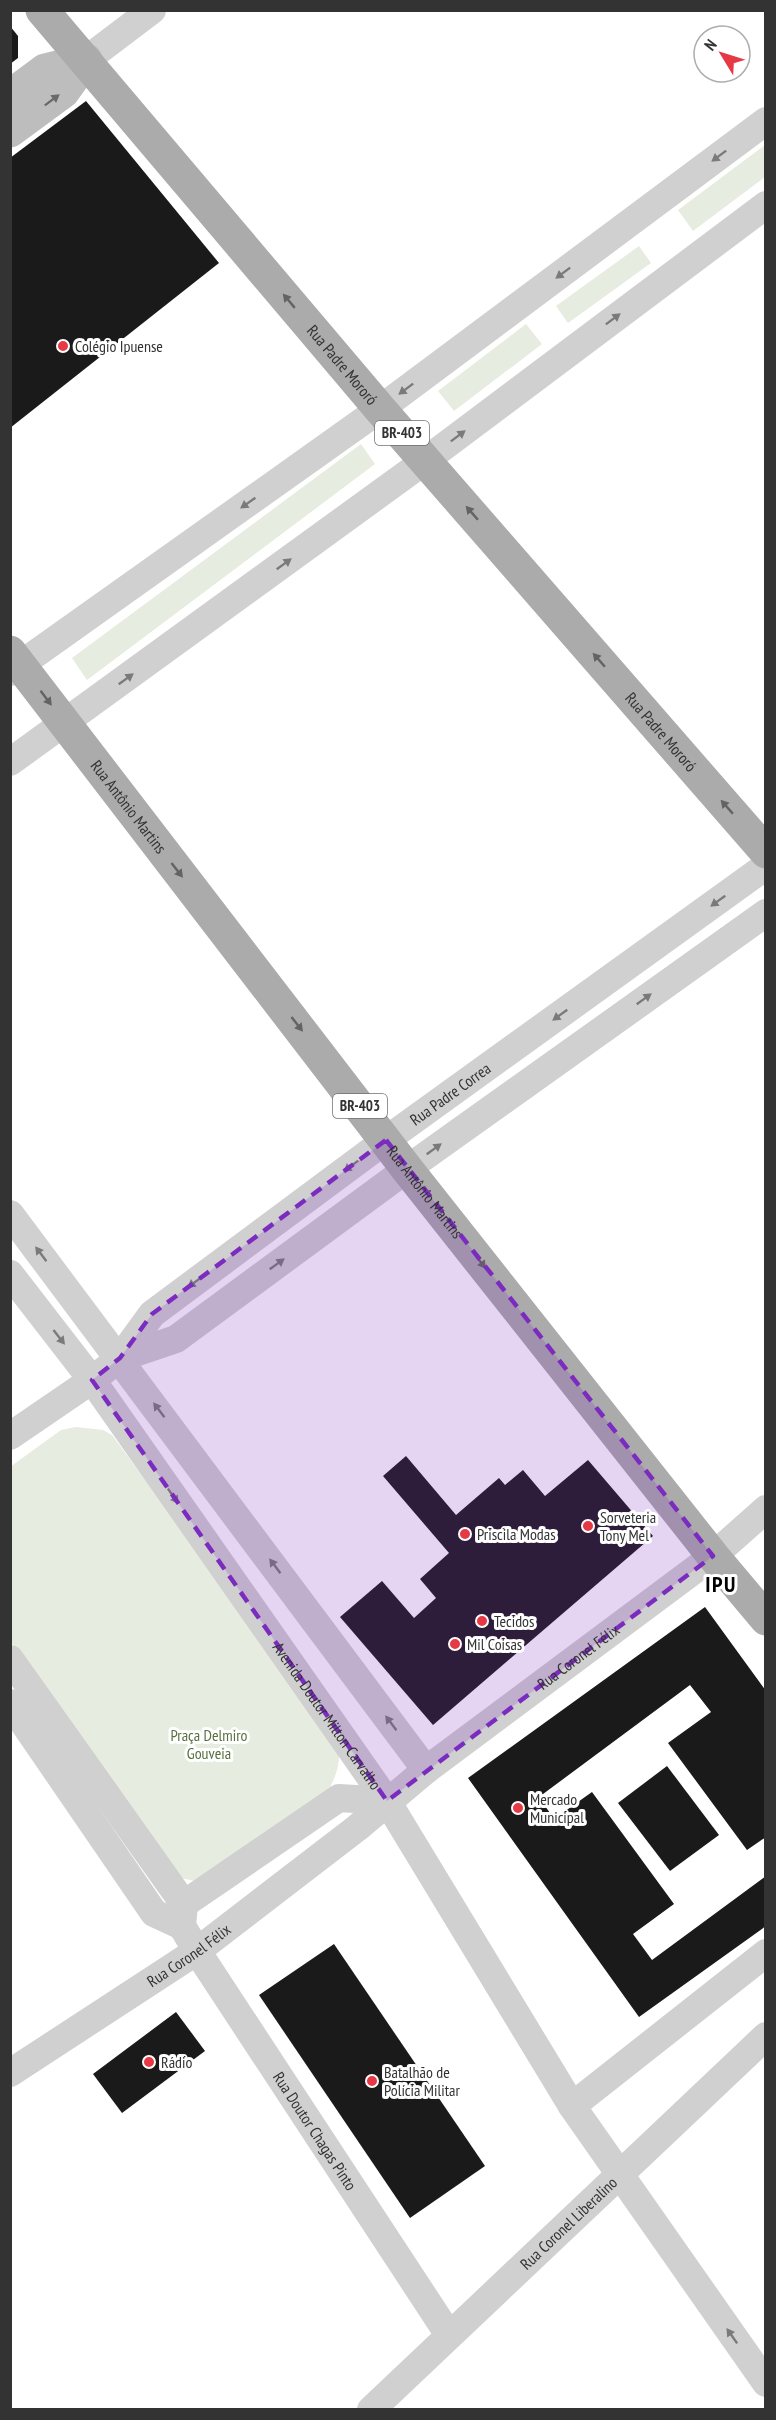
<svg xmlns="http://www.w3.org/2000/svg" width="776" height="2420" viewBox="0 0 776 2420" font-family="'PT Sans Narrow',sans-serif">
<style>
.green{fill:#e6ecdf}
.building{fill:#1a1a1a}
.lines{fill:none;stroke-linecap:round;stroke-linejoin:round}
.street{stroke:#d0d0d0;stroke-width:28}
.secondary{stroke:#bdbdbd;stroke-width:33}
.primary{stroke:#ababab;stroke-width:33}
.oneway{fill:#6a6a6a}
.oneway2{fill:#7a7a7a}
.oneway3{fill:#636363}
.marked{fill:#7b2cbf;fill-opacity:0.2;stroke:#7b2cbf;stroke-width:4.5;stroke-dasharray:12 8;stroke-linejoin:round}
.poi-dot{fill:#e63946;stroke:#fff;stroke-width:2}
.labels{text-anchor:middle;stroke-width:6;stroke-linejoin:round;paint-order:stroke}
.shield{fill:#fff;stroke:#707070;stroke-width:1.5}
.shield-label{font-size:15px;font-weight:bold;fill:#333}
.poi-label{font-size:16px;fill:#333;stroke:#fff;text-anchor:start}
.street-label{font-size:16px;fill:#333;stroke:#fff}
.park-label{font-size:16px;fill:#56703f;stroke:#fff}
.district-label{font-size:22px;font-weight:bold;letter-spacing:1.5px;fill:#000;stroke:#fff}
</style>
<rect width="100%" height="100%" fill="#fff"/>
<g class="green">
<polygon points="765,145 765,177 693,231 678,210"/>
<polygon points="639,246 651,263 568,323 556,306"/>
<polygon points="526,324 542,344 454,411 438,391"/>
<polygon points="361,444 375,464 87,680 72,658"/>
<path d="M76,1427L103,1430L112,1435L338,1742C342,1761 336,1777 327,1793L199,1882L181,1878L164,1866L11,1642L10,1467L61,1430Z"/>
</g>
<g class="building">
<polygon points="10,26 18,36 18,58 10,64"/>
<polygon points="86,101 219,263 10,428 10,158"/>
<polygon points="406,1456 456,1515 499,1478 505,1485 523,1470 545,1496 588,1460 653,1536 433,1725 340,1617 382,1581 414,1618 436,1598 420,1579 449,1553 383,1476"/>
<polygon points="705,1607 766,1691 766,1837 747,1850 668,1743 711,1712 690,1685 539,1797 554,1819 592,1792 674,1904 633,1934 652,1960 766,1876 766,1926 639,2017 468,1778"/>
<polygon points="667,1766 719,1835 670,1871 618,1803"/>
<polygon points="334,1944 485,2166 410,2218 259,1995"/>
<polygon points="176,2012 205,2051 122,2113 93,2074"/>
</g>
<g class="lines">
<g class="street">
<polyline points="86,60 152,10"/>
<polyline points="10,672 380,409 766,121"/>
<polyline points="10,762 426,460 766,205"/>
<polyline points="10,1214 426,1770"/>
<path id="s1" d="M10,1274L92,1380L387,1801L572,2106L766,2383"/>
<polyline points="120,1358 176,1339 407,1169 766,913"/>
<path id="s2" d="M10,1436L92,1380L120,1358L152,1314L386,1140L766,866"/>
<path id="s3" d="M10,1659L184,1904L182,1926L197,1951L449,2335"/>
<polyline points="10,1703 154,1913 182,1926"/>
<polyline points="184,1904 339,1798 387,1801"/>
<path id="s4" d="M10,2073L197,1951L357,1828L426,1770L713,1556L766,1509"/>
<polyline points="572,2106 766,1953"/>
<path id="s5" d="M371,2410L766,2036"/>
</g>
<g class="secondary">
<polyline points="10,96 45,70 86,60"/>
<polyline points="10,131 63,92 86,60"/>
</g>
<g class="primary">
<path id="s6" d="M42,10L380,409L766,852"/>
<path id="s7" d="M10,652L407,1169L713,1556L766,1619"/>
</g>
</g>
<defs><path id="oneway-solid" d="M-6-.8H1V-3.2L6.5 0L1 3.2V.8H-6Z" transform="scale(1.5)"/></defs>
<use class="oneway" href="#oneway-solid" transform="translate(52 100) rotate(-37)"/>
<g class="oneway2">
<use href="#oneway-solid" transform="translate(719 156) rotate(143)"/>
<use href="#oneway-solid" transform="translate(563 273) rotate(143)"/>
<use href="#oneway-solid" transform="translate(613 319) rotate(-37)"/>
<use href="#oneway-solid" transform="translate(406 389) rotate(143)"/>
<use href="#oneway-solid" transform="translate(458 436) rotate(-37)"/>
<use href="#oneway-solid" transform="translate(248 503) rotate(145)"/>
<use href="#oneway-solid" transform="translate(284 564) rotate(-36)"/>
<use href="#oneway-solid" transform="translate(126 679) rotate(-36)"/>
<use href="#oneway-solid" transform="translate(718 901) rotate(144)"/>
<use href="#oneway-solid" transform="translate(644 999) rotate(-36)"/>
<use href="#oneway-solid" transform="translate(560 1015) rotate(144)"/>
<use href="#oneway-solid" transform="translate(434 1149) rotate(-36)"/>
<use href="#oneway-solid" transform="translate(351 1166) rotate(143)"/>
<use href="#oneway-solid" transform="translate(41 1254) rotate(-127)"/>
<use href="#oneway-solid" transform="translate(277 1264) rotate(-36)"/>
<use href="#oneway-solid" transform="translate(195 1282) rotate(143)"/>
<use href="#oneway-solid" transform="translate(59 1337) rotate(52)"/>
<use href="#oneway-solid" transform="translate(159 1410) rotate(-127)"/>
<use href="#oneway-solid" transform="translate(173 1496) rotate(55)"/>
<use href="#oneway-solid" transform="translate(275 1566) rotate(-127)"/>
<use href="#oneway-solid" transform="translate(391 1723) rotate(-127)"/>
<use href="#oneway-solid" transform="translate(732 2336) rotate(-125)"/>
</g>
<g class="oneway3">
<use href="#oneway-solid" transform="translate(289 301) rotate(-130)"/>
<use href="#oneway-solid" transform="translate(472 513) rotate(-131)"/>
<use href="#oneway-solid" transform="translate(599 660) rotate(-131)"/>
<use href="#oneway-solid" transform="translate(46 698) rotate(53)"/>
<use href="#oneway-solid" transform="translate(727 807) rotate(-131)"/>
<use href="#oneway-solid" transform="translate(177 870) rotate(52)"/>
<use href="#oneway-solid" transform="translate(297 1024) rotate(52)"/>
<use href="#oneway-solid" transform="translate(480 1261) rotate(52)"/>
</g>
<path class="marked" d="M386,1140L713,1556L387,1801L92,1380L120,1358L152,1314Z"/>
<g class="poi-dot">
<circle cx="63" cy="346" r="6"/>
<circle cx="588" cy="1526" r="6"/>
<circle cx="465" cy="1534" r="6"/>
<circle cx="482" cy="1621" r="6"/>
<circle cx="455" cy="1644" r="6"/>
<circle cx="518" cy="1808" r="6"/>
<circle cx="149" cy="2062" r="6"/>
<circle cx="372" cy="2081" r="6"/>
</g>
<g class="labels">
<g class="shield">
<rect x="375" y="421" width="54" height="24" rx="4.5"/>
<rect x="333" y="1094" width="54" height="24" rx="4.5"/>
</g>
<g class="shield-label">
<text x="402" y="438">BR-403</text>
<text x="360" y="1111">BR-403</text>
</g>
<g class="poi-label">
<text x="75" y="352">Colégio Ipuense</text>
<text x="600" y="1523">Sorveteria<tspan x="600" dy="18">Tony Mel</tspan></text>
<text x="477" y="1540">Priscila Modas</text>
<text x="494" y="1627">Tecidos</text>
<text x="467" y="1650">Mil Coisas</text>
<text x="530" y="1805">Mercado<tspan x="530" dy="18">Municipal</tspan></text>
<text x="161" y="2068">Rádio</text>
<text x="384" y="2078">Batalhão de<tspan x="384" dy="18">Polícia Militar</tspan></text>
</g>
<g class="street-label">
<text dy="6" stroke="none"><textPath href="#s6" startOffset="465">Rua Padre Mororó</textPath></text>
<text dy="6" stroke="none"><textPath href="#s6" startOffset="951">Rua Padre Mororó</textPath></text>
<text dy="6" stroke="none"><textPath href="#s7" startOffset="195">Rua Antônio Martins</textPath></text>
<text dy="6" stroke="none"><textPath href="#s2" startOffset="560">Rua Padre Correa</textPath></text>
<text dy="6" stroke="none"><textPath href="#s7" startOffset="681">Rua Antônio Martins</textPath></text>
<text dy="6" stroke="none"><textPath href="#s4" startOffset="705">Rua Coronel Félix</textPath></text>
<text dy="6" stroke="none"><textPath href="#s1" startOffset="544">Avenida Doutor Milton Carvalho</textPath></text>
<text dy="6" stroke="none"><textPath href="#s4" startOffset="214">Rua Coronel Félix</textPath></text>
<text dy="6" stroke="none"><textPath href="#s3" startOffset="567">Rua Doutor Chagas Pinto</textPath></text>
<text dy="6" stroke="none"><textPath href="#s5" startOffset="272">Rua Coronel Liberalino</textPath></text>
</g>
<g class="park-label">
<text x="209" y="1741">Praça Delmiro<tspan x="209" dy="18">Gouveia</tspan></text>
</g>
<g class="district-label">
<text x="721" y="1592">IPU</text>
</g>
</g>
<rect width="776" height="2420" fill="none" stroke="#333333" stroke-width="24"/>
<g transform="translate(722 54) rotate(308)"><circle r="28" fill="#ffffff" stroke="#adadad" stroke-width="1.5"/>
<path d="M0-4.5L10 22L0 15L-10 22Z" fill="#e63946"/>
<text y="-9" font-size="16" font-weight="bold" text-anchor="middle" fill="#333333">N</text>
</g>
</svg>
